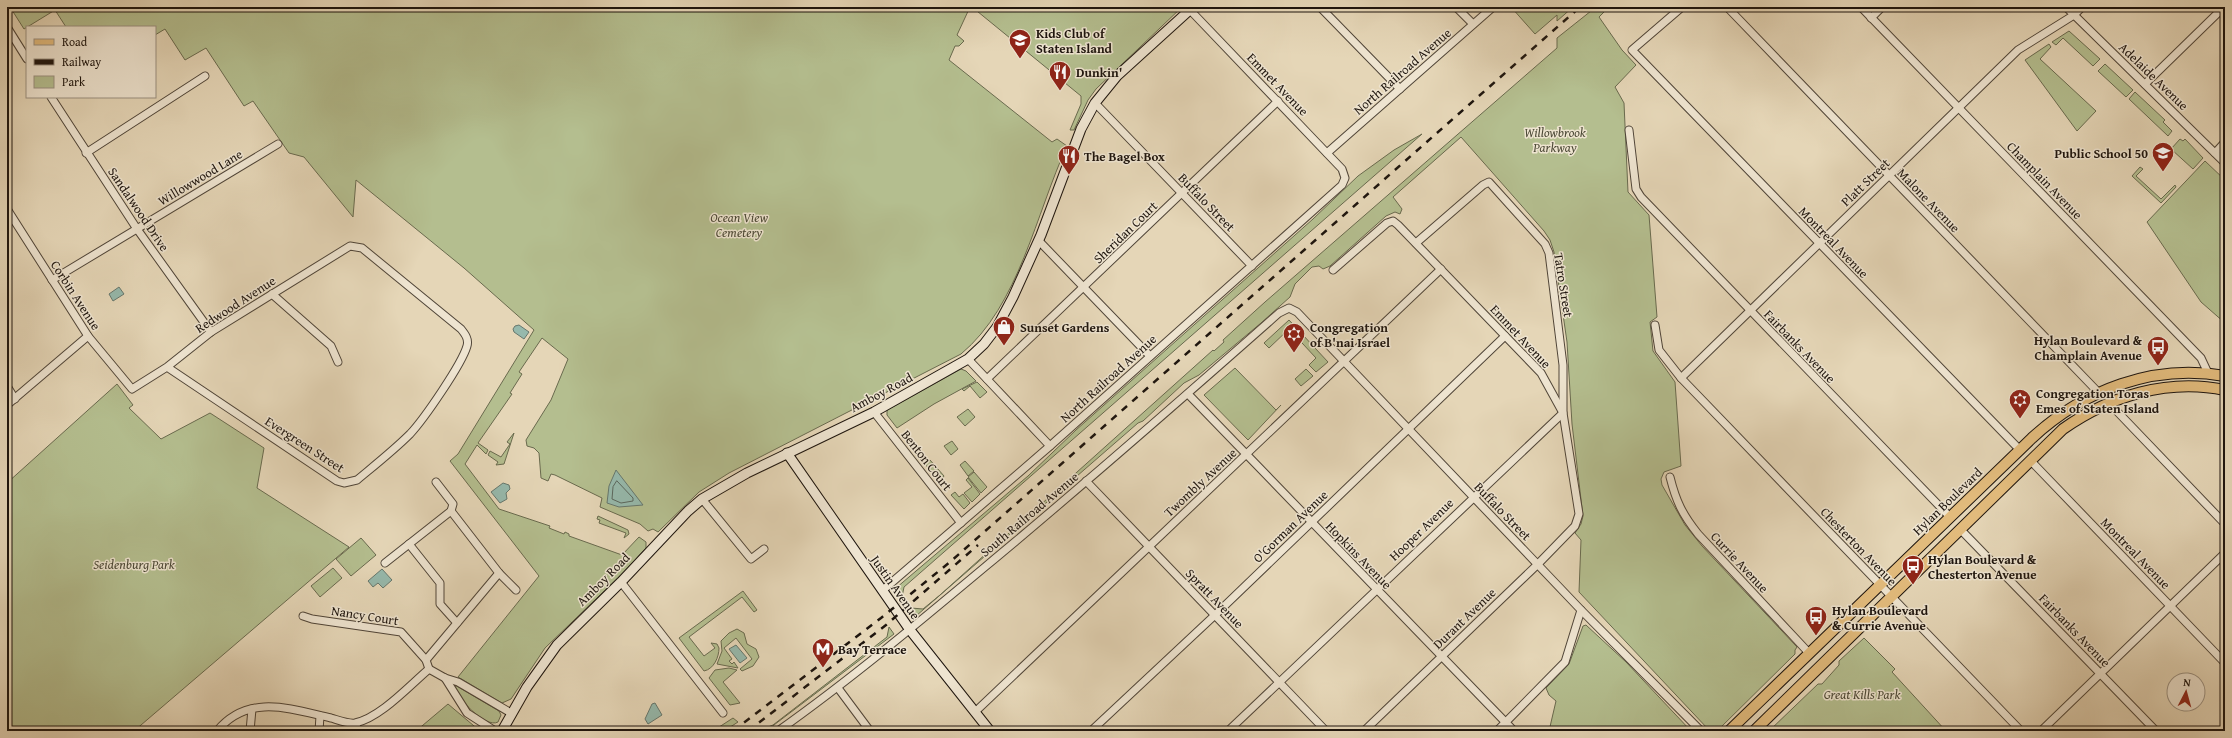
<svg xmlns="http://www.w3.org/2000/svg" width="2232" height="738" viewBox="0 0 2232 738" font-family="'Gentium Book Plus',serif">
<style>
.green{fill:#b4be8f;stroke:#696a4e}
.water{fill:#96b9ac;stroke:#66776d}
.lines{fill:none;stroke-linecap:round;stroke-linejoin:round}
.shore{stroke:#5a675d;stroke-width:1}
.street-casing{stroke:#504538;stroke-width:9}
.secondary-casing{stroke:#1e150e;stroke-width:11}
.primary-casing{stroke:#1e150e;stroke-width:12}
.street{stroke:#eee4d0;stroke-width:7}
.secondary{stroke:#eee4d0;stroke-width:9}
.primary{stroke:#e2bb7c;stroke-width:10}
.rail{stroke:#1e150e;stroke-width:2.5;stroke-dasharray:7 7;stroke-linecap:butt}
.labels{text-anchor:middle;stroke-width:3;stroke-linejoin:round;paint-order:stroke}
.poi-label{font-size:13px;font-weight:bold;fill:#1e150e;stroke:#eee4d0;text-anchor:start}
.street-label{font-size:13px;fill:#1e150e;stroke:#eee4d0}
.park-label{font-size:13px;font-style:italic;fill:#4b4835;stroke:#eee4d0}
</style>
<rect width="100%" height="100%" fill="#e5d6b7"/>
<filter id="stains"><feTurbulence type="fractalNoise" baseFrequency=".005" numOctaves="4"/><feColorMatrix values="0 0 0 0 .2 0 0 0 0 .09 0 0 0 0 .02 0 0 0 .5 -.17"/></filter>
<radialGradient id="worn" r=".72"><stop offset=".6" stop-color="#630" stop-opacity="0"/><stop offset="1" stop-color="#630" stop-opacity=".3"/></radialGradient>
<g class="green">
<path d="M10,7H970L957,35L964,41L959,46H955L949,60L1052,142L1057,139L1067,146C1036,213 1019,306 961,354L729,473L699,492L658,532L653,529L648,531L640,524L600,507L602,498L555,475L551,474L548,481L541,478L539,453L534,448L527,446L526,440L551,400L568,359L542,338L519,372L522,374L510,393L512,394L478,443L488,450L486,454L477,445L465,464L499,509L550,526L549,528L564,534L565,532L569,534V536L622,555L639,537L646,542V548L625,571L545,648L511,699L502,703L458,677L539,576L450,461L458,454L534,330L464,268L356,180L353,217L304,157L289,153L253,101L244,106L206,48L185,60L165,29L155,35V27H66L55,10L24,29Z"/>
<polygon points="972,7 1182,7 1096,89 1088,100 1074,130 1070,130 1081,104 1081,96"/>
<polygon points="1511,7 1573,7 1557,21 1557,15 1535,34"/>
<polygon points="1596,7 1609,7 1599,17 1622,50 1636,65 1615,87 1624,103 1628,192 1649,215 1657,317 1650,322 1653,351 1675,382 1681,466 1664,472 1661,479 1662,485 1685,525 1702,546 1797,647 1795,650 1795,654 1717,731 1708,729 1579,592 1581,540 1575,533 1581,524 1583,516 1572,424 1567,342 1554,252 1550,240 1544,231 1461,137 1393,197 1402,209 1400,214 1395,212 1386,216 1330,266 1323,269 1319,266 1312,267 1295,284 1290,297 1261,323 1199,375 1184,383 1143,421 1138,423 916,616 911,608 923,609 940,595 1213,350 1214,351 1224,342 1223,340 1265,302 1557,48 1557,38"/>
<polygon points="2069,31 2100,59 2093,66 2063,38 2056,45 2052,42"/>
<polygon points="2049,44 2051,47 2040,59 2096,111 2077,131 2025,60"/>
<polygon points="2105,64 2133,90 2126,97 2098,71"/>
<polygon points="2135,92 2165,120 2163,122 2172,131 2168,136 2129,99"/>
<polygon points="1422,134 904,587 902,597 896,588 1028,476 1076,430 1313,219 1358,176 1394,150"/>
<polygon points="2180,139 2183,141 2185,139 2203,158 2193,169 2171,149"/>
<polygon points="2205,161 2225,180 2225,323 2201,302 2147,222"/>
<polygon points="2140,167 2143,169 2136,176 2161,199 2175,185 2176,187 2161,203 2132,176"/>
<polygon points="1289,320 1328,362 1316,372 1309,365 1316,358 1289,329 1269,348 1264,343"/>
<polygon points="1235,368 1276,410 1281,405 1248,440 1204,395"/>
<polygon points="961,369 966,371 976,381 934,404 897,428 887,415 887,410"/>
<polygon points="1306,369 1313,376 1301,386 1295,379"/>
<polygon points="977,382 987,392 980,398 970,386 964,391 962,389"/>
<polygon points="117,384 133,405 129,408 161,439 210,413 264,448 257,488 349,547 134,731 7,731 7,483"/>
<polygon points="968,409 975,417 965,426 957,417"/>
<polygon points="514,433 504,464 496,465 498,462 488,455 490,451 501,457 510,444 507,442"/>
<polygon points="952,441 958,449 951,455 944,446"/>
<polygon points="930,460 944,476 940,482 925,464"/>
<polygon points="965,461 974,471 968,476 960,465"/>
<polygon points="974,472 987,487 981,493 968,477"/>
<polygon points="968,478 980,494 972,502 964,493 972,487 966,480"/>
<polygon points="955,492 959,497 963,494 970,503 964,509 951,495"/>
<polygon points="598,516 628,530 629,534 624,538 626,533 599,523 600,520 597,519"/>
<polygon points="361,538 376,555 351,576 336,559"/>
<polygon points="333,568 342,578 320,597 311,586"/>
<path d="M743,591L757,610L754,612L742,597L689,637L704,656L715,648L711,643L717,644L719,648C719,657 714,669 704,671L679,638Z"/>
<polygon points="1586,625 1626,662 1691,731 1549,731 1556,701 1549,695 1546,688 1569,664 1583,626"/>
<polygon points="889,627 894,634 766,731 758,731 773,725 887,637"/>
<polygon points="737,629 744,633 747,644 756,649 759,657 753,666 742,671 740,669 752,659 736,638 724,648 732,659 729,661 732,664 734,662 738,668 717,664 722,651 721,641 729,633"/>
<polygon points="1864,638 1895,669 1892,672 1946,731 1769,731 1818,684 1822,684 1839,665 1839,661"/>
<polygon points="729,668 737,670 723,682 740,703 730,705 709,678 715,670"/>
<path d="M455,685L499,711L501,715L498,722C486,729 454,696 455,685Z"/>
<polygon points="448,704 480,731 416,731"/>
<polygon points="733,718 738,722 724,731 713,731"/>
</g>
<g class="water">
<polygon points="119,287 124,294 113,301 109,294"/>
<polygon points="519,325 529,332 524,339 514,332 513,329 515,326"/>
<polygon points="616,470 643,505 619,507 607,503 609,486"/>
<polygon points="503,483 509,485 510,489 506,493 507,499 500,503 491,492"/>
<polygon points="382,569 392,580 383,588 378,583 373,587 368,581"/>
<polygon points="736,645 747,658 740,663 729,649"/>
<polygon points="655,703 662,715 648,724 645,719 652,704"/>
</g>
<g class="lines">
<polygon class="shore" points="617,481 633,498 633,501 621,503 612,499 613,487"/>
<g class="street-casing">
<g id="street">
<polyline points="1320,7 1400,89"/>
<polyline points="1456,7 1473,24"/>
<polyline points="1682,7 1632,50 2020,450"/>
<polyline points="1727,7 2098,392"/>
<polyline points="1861,7 2201,358 2208,373"/>
<polyline points="2066,7 2225,163"/>
<polyline points="1871,18 1882,7"/>
<polyline points="7,27 27,59"/>
<polyline points="2145,84 2224,7"/>
<polyline points="51,97 137,229 211,332"/>
<polyline points="1095,103 1252,266"/>
<polyline points="1629,130 1636,189 1641,197 1950,517"/>
<polyline points="86,153 205,76"/>
<polyline points="1327,153 1493,7"/>
<polyline points="2215,153 2225,142"/>
<path d="M7,209L88,336L132,389L167,367L211,332L350,246L362,248L461,329C465,334 469,339 467,346C462,364 424,419 410,434C394,450 375,465 357,480L344,483L337,481L167,367"/>
<polyline points="1039,241 1150,356"/>
<polyline points="1333,270 1387,223 1393,221 1398,225 1541,373 1563,413 1579,514 1575,526 1538,564 1364,731"/>
<polyline points="52,280 278,144"/>
<polyline points="272,294 331,346 338,362"/>
<polyline points="1655,325 1659,350 1681,378 2021,731"/>
<polyline points="968,359 1050,446"/>
<polyline points="1681,378 2018,50 2074,15 2082,7"/>
<polyline points="987,379 1278,101"/>
<polyline points="7,386 15,399"/>
<polyline points="1188,394 1514,731"/>
<polyline points="2109,403 2225,524"/>
<polyline points="7,405 88,336"/>
<polyline points="874,412 961,523"/>
<polyline points="2030,460 2225,663"/>
<path d="M1670,477C1676,501 1682,514 1698,534L1809,653"/>
<polyline points="1086,481 1326,731"/>
<polyline points="436,482 453,504 451,511 499,573 516,590"/>
<polyline points="702,499 751,559 764,549"/>
<polyline points="1960,529 2156,731"/>
<polyline points="409,544 440,583 440,604 457,623"/>
<polyline points="385,563 451,511"/>
<polyline points="621,582 723,713"/>
<polyline points="883,590 1050,446 1342,185 1345,178 1342,169 1190,10"/>
<polyline points="303,616 312,619 401,632 426,660 429,669"/>
<polyline points="426,660 499,573"/>
<polyline points="445,678 467,713 495,731"/>
<polyline points="838,688 870,731"/>
<polyline points="975,712 1441,269"/>
<polyline points="354,724 360,731"/>
<path d="M217,731C248,693 291,709 331,718C338,720 348,724 355,723C380,718 409,686 429,669L445,678L458,682L511,713"/>
<polyline points="250,731 252,709"/>
<polyline points="319,731 320,716"/>
<path d="M778,731C861,672 938,606 1016,541C1105,466 1192,390 1279,313L1289,308L1297,312L1581,610L1701,731"/>
<polyline points="1091,731 1215,615 1505,336"/>
<polyline points="1228,731 1563,413 1563,365 1549,253 1545,244 1489,182 1483,185 1416,243"/>
<polyline points="1497,731 1565,662 1581,610"/>
<polyline points="2041,731 2225,553"/>
</g>
</g>
<g class="secondary-casing">
<g id="secondary">
<polyline points="787,453 910,630 990,731"/>
<polyline points="502,731 527,687 557,645 621,582 688,511 702,499 747,473 874,412 968,359 984,344 997,327 1013,297 1041,235 1081,129 1095,103 1117,76 1193,7"/>
</g>
</g>
<g class="primary-casing">
<g id="primary">
<path d="M1729,731L2032,438C2084,390 2153,363 2225,376"/>
<path d="M1754,731L2063,429C2110,396 2167,378 2225,390"/>
</g>
</g>
<use href="#street" class="street"/>
<use href="#secondary" class="secondary"/>
<use href="#primary" class="primary"/>
<g class="rail">
<polyline points="733,731 881,618 950,562 1580,7"/>
<polyline points="748,731 886,625 978,545"/>
</g>
</g>
<defs>
<g id="school-pin" transform="scale(1.15)"><path d="M0 17L-7.5 6A9.5 9.5 0 1 1 7.5 6Z" fill="#8f2418" stroke="#eee4d0"/><path d="M0-5L7-2L0 1L-7-2ZM-4 1L0 2.5L4 1V4Q0 6-4 4Z" fill="#fff"/></g>
<g id="restaurant-pin" transform="scale(1.15)"><path d="M0 17L-7.5 6A9.5 9.5 0 1 1 7.5 6Z" fill="#8f2418" stroke="#eee4d0"/><path d="M-5-6h1v4h1v-4h1v4h1v-4h1v5L-1.5 .5V6h-2V.5L-5-1ZM5-6V6H3V1.5H1.5Q1.5-4 5-6Z" fill="#fff"/></g>
<g id="shop-pin" transform="scale(1.15)"><path d="M0 17L-7.5 6A9.5 9.5 0 1 1 7.5 6Z" fill="#8f2418" stroke="#eee4d0"/><path d="M-5-2.5h2.3a2.7 3.5 0 0 1 5.4 0H5L5.5 6h-11ZM-1.5-2.5h3a1.5 2.3 0 0 0-3 0Z" fill="#fff"/></g>
<g id="synagogue-pin" transform="scale(1.15)"><path d="M0 17L-7.5 6A9.5 9.5 0 1 1 7.5 6Z" fill="#8f2418" stroke="#eee4d0"/><path d="M0-6.5L5.6 3.2H-5.6ZM0 6.5L5.6-3.2H-5.6Z" fill="#fff"/></g>
<g id="bus-pin" transform="scale(1.15)"><path d="M0 17L-7.5 6A9.5 9.5 0 1 1 7.5 6Z" fill="#8f2418" stroke="#eee4d0"/><path d="M-5-6H5V4H4V6H2V4H-2V6H-4V4H-5ZM-3.5-4V0h7V-4ZM-3.5 1.2v1.5H-2V1.2ZM2 1.2v1.5H3.5V1.2Z" fill="#fff"/></g>
<g id="metro-pin" transform="scale(1.15)"><path d="M0 17L-7.5 6A9.5 9.5 0 1 1 7.5 6Z" fill="#8f2418" stroke="#eee4d0"/><path d="M-5.5 5V-5H-3L0 0L3-5H5.5V5H3V-.5L0 4L-3-.5V5Z" fill="#fff"/></g>
</defs>
<g fill-rule="evenodd">
<use href="#school-pin" x="1020" y="40"/>
<use href="#restaurant-pin" x="1060" y="72"/>
<use href="#school-pin" x="2163" y="153"/>
<use href="#restaurant-pin" x="1069" y="156"/>
<use href="#shop-pin" x="1004" y="327"/>
<use href="#synagogue-pin" x="1294" y="334"/>
<use href="#bus-pin" x="2158" y="347"/>
<use href="#synagogue-pin" x="2020" y="400"/>
<use href="#bus-pin" x="1913" y="566"/>
<use href="#bus-pin" x="1816" y="617"/>
<use href="#metro-pin" x="823" y="649"/>
</g>
<g class="labels">
<g class="poi-label">
<text x="1036" y="38">Kids Club of<tspan x="1036" dy="15">Staten Island</tspan></text>
<text x="1076" y="77">Dunkin'</text>
<text x="2148" y="158" text-anchor="end">Public School 50</text>
<text x="1084" y="161">The Bagel Box</text>
<text x="1020" y="332">Sunset Gardens</text>
<text x="1310" y="332">Congregation<tspan x="1310" dy="15">of B'nai Israel</tspan></text>
<text x="2142" y="345" text-anchor="end">Hylan Boulevard &amp;<tspan x="2142" dy="15">Champlain Avenue</tspan></text>
<text x="2036" y="398">Congregation Toras<tspan x="2036" dy="15">Emes of Staten Island</tspan></text>
<text x="1928" y="564">Hylan Boulevard &amp;<tspan x="1928" dy="15">Chesterton Avenue</tspan></text>
<text x="1832" y="615">Hylan Boulevard<tspan x="1832" dy="15">&amp; Currie Avenue</tspan></text>
<text x="838" y="654">Bay Terrace</text>
</g>
<g class="street-label">
<text transform="translate(1402 71) rotate(-41)" y="5">North Railroad Avenue</text>
<text transform="translate(2154 76) rotate(44)" y="5">Adelaide Avenue</text>
<text transform="translate(1278 84) rotate(46)" y="5">Emmet Avenue</text>
<text transform="translate(200 177) rotate(-31)" y="5">Willowwood Lane</text>
<text transform="translate(2045 180) rotate(46)" y="5">Champlain Avenue</text>
<text transform="translate(1865 182) rotate(-44)" y="5">Platt Street</text>
<text transform="translate(1929 200) rotate(46)" y="5">Malone Avenue</text>
<text transform="translate(1207 202) rotate(46)" y="5">Buffalo Street</text>
<text transform="translate(139 209) rotate(56)" y="5">Sandalwood Drive</text>
<text transform="translate(1125 232) rotate(-44)" y="5">Sheridan Court</text>
<text transform="translate(1834 242) rotate(46)" y="5">Montreal Avenue</text>
<text transform="translate(1564 285) rotate(81)" y="5">Tatro Street</text>
<text transform="translate(76 295) rotate(57)" y="5">Corbin Avenue</text>
<text transform="translate(235 304) rotate(-33)" y="5">Redwood Avenue</text>
<text transform="translate(1521 336) rotate(47)" y="5">Emmet Avenue</text>
<text transform="translate(1800 346) rotate(46)" y="5">Fairbanks Avenue</text>
<text transform="translate(1108 378) rotate(-42)" y="5">North Railroad Avenue</text>
<text transform="translate(881 392) rotate(-28)" y="5">Amboy Road</text>
<text transform="translate(305 444) rotate(33)" y="5">Evergreen Street</text>
<text transform="translate(927 460) rotate(52)" y="5">Benton Court</text>
<text transform="translate(1200 482) rotate(-43)" y="5">Twombly Avenue</text>
<text transform="translate(1947 501) rotate(-44)" y="5">Hylan Boulevard</text>
<text transform="translate(1503 511) rotate(46)" y="5">Buffalo Street</text>
<text transform="translate(1029 514) rotate(-40)" y="5">South Railroad Avenue</text>
<text transform="translate(1290 526) rotate(-44)" y="5">O'Gorman Avenue</text>
<text transform="translate(1421 529) rotate(-44)" y="5">Hooper Avenue</text>
<text transform="translate(1859 546) rotate(46)" y="5">Chesterton Avenue</text>
<text transform="translate(2136 553) rotate(46)" y="5">Montreal Avenue</text>
<text transform="translate(1359 555) rotate(46)" y="5">Hopkins Avenue</text>
<text transform="translate(1740 562) rotate(47)" y="5">Currie Avenue</text>
<text transform="translate(603 579) rotate(-45)" y="5">Amboy Road</text>
<text transform="translate(896 587) rotate(55)" y="5">Justin Avenue</text>
<text transform="translate(1215 598) rotate(46)" y="5">Spratt Avenue</text>
<text transform="translate(365 615) rotate(9)" y="5">Nancy Court</text>
<text transform="translate(1464 618) rotate(-44)" y="5">Durant Avenue</text>
<text transform="translate(2075 630) rotate(46)" y="5">Fairbanks Avenue</text>
</g>
<g class="park-label">
<text x="1555" y="137">Willowbrook<tspan x="1555" dy="15">Parkway</tspan></text>
<text x="739" y="222">Ocean View<tspan x="739" dy="15">Cemetery</tspan></text>
<text x="134" y="569">Seidenburg Park</text>
<text x="1862" y="699">Great Kills Park</text>
</g>
</g>
<rect width="2232" height="738" fill="none" stroke="#e5d6b7" stroke-width="24"/>
<rect x="8" y="8" width="2216" height="722" fill="none" stroke="#1e150e" stroke-width="2"/>
<rect x="12" y="12" width="2208" height="714" fill="none" stroke="#1e150e"/>
<rect x="26" y="26" width="130" height="72" fill="#eee4d0" stroke="#9b9182"/>
<rect x="34" y="39" width="20" height="6" fill="#e2bb7c" stroke="#9b9182"/>
<text x="62" y="46" font-size="12" fill="#1e150e">Road</text>
<rect x="34" y="59" width="20" height="6" fill="#1e150e" stroke="#9b9182"/>
<text x="62" y="66" font-size="12" fill="#1e150e">Railway</text>
<rect x="34" y="76" width="20" height="12" fill="#b4be8f" stroke="#9b9182"/>
<text x="62" y="86" font-size="12" fill="#1e150e">Park</text>
<g transform="translate(2186 692) rotate(6)"><circle r="19" fill="#eee4d0" stroke="#9b9182"/>
<path d="M0-3L7 15L0 10L-7 15Z" fill="#8f2418"/>
<text y="-6" font-size="11" font-weight="bold" text-anchor="middle" fill="#1e150e">N</text>
</g>
<rect width="100%" height="100%" filter="url(#stains)"/>
<rect width="100%" height="100%" fill="url(#worn)"/>
</svg>
